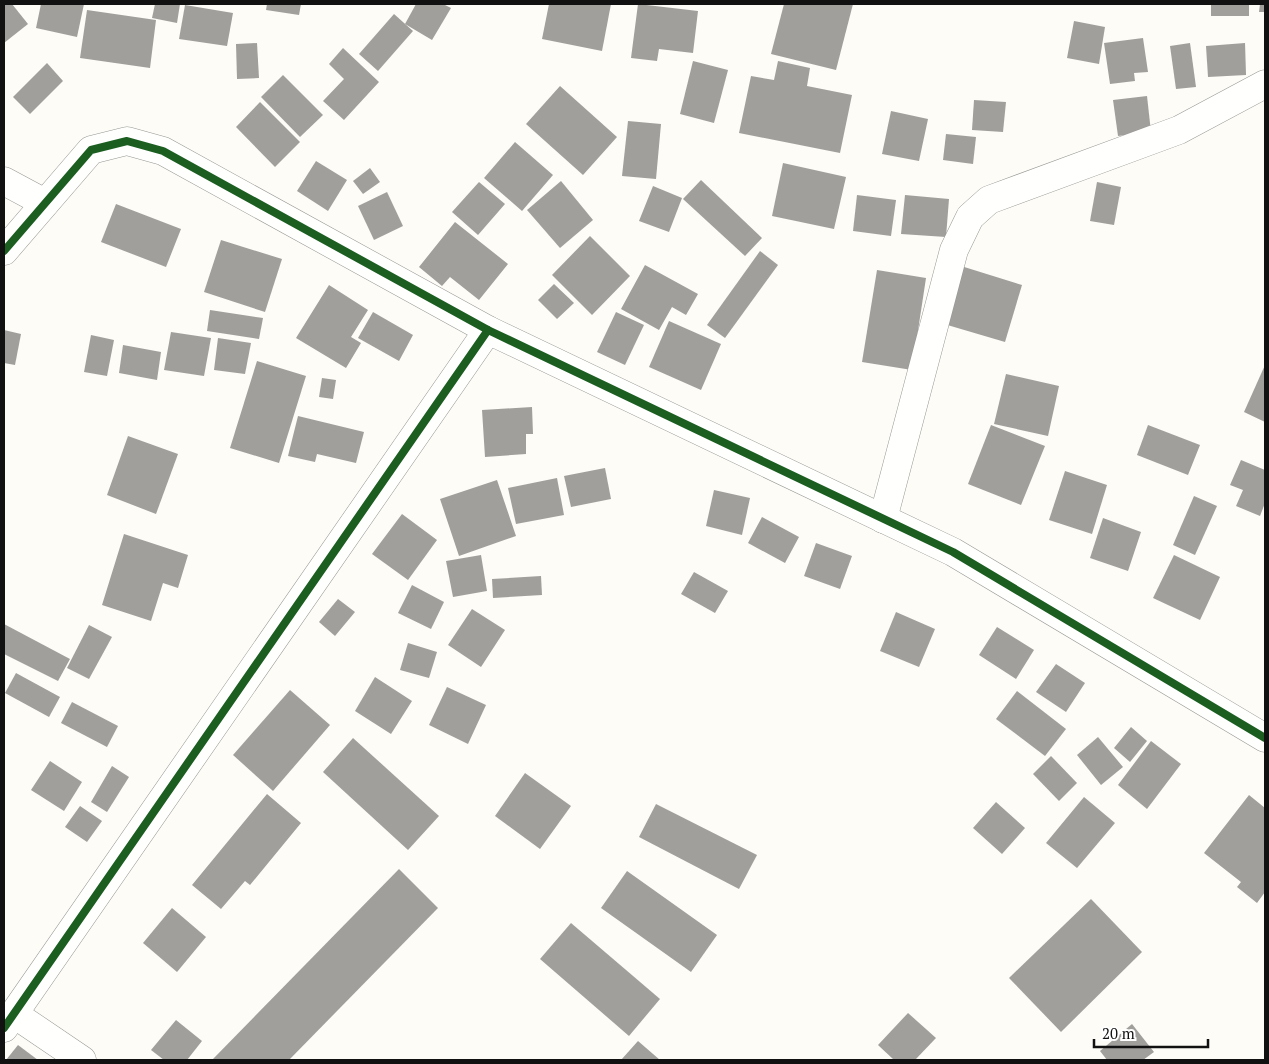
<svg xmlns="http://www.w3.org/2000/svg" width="1269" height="1064" viewBox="0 0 1269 1064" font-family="'PT Serif',serif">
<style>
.building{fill:#a19f9c}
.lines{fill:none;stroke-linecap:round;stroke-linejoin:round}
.minor-casing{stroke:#979795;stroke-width:29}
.minor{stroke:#fffffe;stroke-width:28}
.cycleway-casing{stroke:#fff;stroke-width:11}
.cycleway{stroke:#1b5e20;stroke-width:8}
</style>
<rect width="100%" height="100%" fill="#fdfcf7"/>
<g class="building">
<polygon points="4,4 12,4 28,24 4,43"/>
<polygon points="41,4 84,4 77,37 36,28"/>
<polygon points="155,4 180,4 177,23 152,18"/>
<polygon points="267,4 301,4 299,15 266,10"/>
<polygon points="416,4 443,4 451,8 432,40 405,24"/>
<polygon points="549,4 611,4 602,51 542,39"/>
<polygon points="638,4 698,11 693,53 659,49 657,61 631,58"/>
<polygon points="784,4 853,4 836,70 771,54"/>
<rect x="1211" y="4" width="38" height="12"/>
<polygon points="1260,4 1265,4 1265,12 1259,12"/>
<polygon points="185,5 233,13 227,46 179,39"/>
<polygon points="87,10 156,20 150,68 80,58"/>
<polygon points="394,14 413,31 378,71 359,54"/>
<polygon points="1074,21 1105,27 1099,64 1067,58"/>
<polygon points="1143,38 1148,72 1134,73 1135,81 1110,84 1104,43"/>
<polygon points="257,43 259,78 237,79 236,44"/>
<polygon points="1190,43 1196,87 1176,89 1170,46"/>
<polygon points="1245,43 1246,75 1208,77 1206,46"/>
<polygon points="343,48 379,82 344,120 323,101 344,79 329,64"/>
<polygon points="693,61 728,70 714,123 680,114"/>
<polygon points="778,61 810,68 807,86 852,95 840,153 739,133 751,76 774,80"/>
<polygon points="47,63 63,81 30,114 13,97"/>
<polygon points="283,75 323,115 300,137 261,97"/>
<polygon points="560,86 617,137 583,175 526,124"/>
<polygon points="1147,96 1151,132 1118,136 1113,100"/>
<polygon points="974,100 1006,102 1003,132 972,130"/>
<polygon points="260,102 300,142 275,167 236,127"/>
<polygon points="891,111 928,119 919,161 882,154"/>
<polygon points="628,121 661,124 656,179 622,176"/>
<polygon points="946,134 976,137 973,164 943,160"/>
<polygon points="515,142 553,175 522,211 484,178"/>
<polygon points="316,161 347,180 328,211 297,191"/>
<polygon points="783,163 846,177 834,229 772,216"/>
<polygon points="370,168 380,182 363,194 353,181"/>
<polygon points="701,180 762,238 745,256 683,199"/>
<polygon points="561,181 593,220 560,248 527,210"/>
<polygon points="479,182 505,204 478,235 452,212"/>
<polygon points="1097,182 1121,187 1114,225 1090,221"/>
<polygon points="653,186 682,198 669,232 639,221"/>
<polygon points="387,192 403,226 374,240 358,206"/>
<polygon points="857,195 896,200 891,236 853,231"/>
<polygon points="905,195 949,199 946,237 901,234"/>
<polygon points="116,204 181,229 166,267 101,242"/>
<polygon points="455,222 508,264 479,300 450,277 442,286 419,267"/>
<polygon points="590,236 630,276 592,315 552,275"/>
<polygon points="221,240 282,259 265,312 204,292"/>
<polygon points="760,251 778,265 725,338 707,325"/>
<polygon points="645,265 698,294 686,315 672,307 659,330 621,309"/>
<polygon points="961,266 1022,285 1005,342 944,324"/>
<polygon points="877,270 926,278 912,370 862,362"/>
<polygon points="554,284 574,303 557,319 538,300"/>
<polygon points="329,285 368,310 351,337 361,343 346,368 296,338"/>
<polygon points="210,310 263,318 259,339 207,331"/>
<polygon points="373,312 413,335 399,361 358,338"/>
<polygon points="616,312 644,325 625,365 597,352"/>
<polygon points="669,321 721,344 701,390 649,367"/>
<polygon points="4,330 21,334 15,365 4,363"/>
<polygon points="171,332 211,338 204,376 164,370"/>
<polygon points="91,335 114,340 107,376 84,372"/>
<polygon points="218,338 251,343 245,374 214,370"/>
<polygon points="123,345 161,352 157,380 119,373"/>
<polygon points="257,361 306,376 279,463 230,448"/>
<polygon points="1265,365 1265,422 1244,412"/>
<polygon points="1006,374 1059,386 1048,436 994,424"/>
<polygon points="322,378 336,380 333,399 319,397"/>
<polygon points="532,407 533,434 526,434 526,454 485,457 482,410"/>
<polygon points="298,416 364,432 356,463 317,454 315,462 288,456"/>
<polygon points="991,425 1045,446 1021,505 968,484"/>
<polygon points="1148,425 1200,445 1188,475 1137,455"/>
<polygon points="128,436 178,454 156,514 107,495"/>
<polygon points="1241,460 1265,470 1265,503 1260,516 1236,506 1243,490 1230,485"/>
<polygon points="605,468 611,499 571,507 564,476"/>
<polygon points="1065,471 1107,485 1092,534 1049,520"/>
<polygon points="557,478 564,515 516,524 508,488"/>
<polygon points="497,480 516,536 459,556 440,499"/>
<polygon points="714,490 750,498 742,535 706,526"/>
<polygon points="1194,496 1217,506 1195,555 1173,545"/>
<polygon points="402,514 437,540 408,580 372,554"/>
<polygon points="762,517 799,537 785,563 748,543"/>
<polygon points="1103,518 1141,532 1128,571 1090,558"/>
<polygon points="124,534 188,555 178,588 163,583 151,621 102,605"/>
<polygon points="816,543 852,556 840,589 804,576"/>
<polygon points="481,555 487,591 453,597 446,561"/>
<polygon points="1174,555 1220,577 1200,620 1153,598"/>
<polygon points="694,572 728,591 715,613 681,594"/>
<polygon points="541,576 542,595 493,598 492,579"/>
<polygon points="412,585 444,602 431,629 398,613"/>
<polygon points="338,599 355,612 335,636 319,622"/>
<polygon points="472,609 505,630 481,667 448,645"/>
<polygon points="896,612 935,629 919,667 880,651"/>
<polygon points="4,624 70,659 58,681 4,654"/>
<polygon points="89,625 112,637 89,679 67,668"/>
<polygon points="997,627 1034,650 1016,679 979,655"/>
<polygon points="408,643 437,652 429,678 400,670"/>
<polygon points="1056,664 1085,683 1066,712 1036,692"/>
<polygon points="16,673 60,697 49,717 5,693"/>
<polygon points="375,677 412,701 391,734 355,711"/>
<polygon points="447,687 486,705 468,744 429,725"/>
<polygon points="290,690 330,725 273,791 233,755"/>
<polygon points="1017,691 1066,729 1045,756 996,719"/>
<polygon points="72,702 118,726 107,747 61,723"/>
<polygon points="1131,727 1147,741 1130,762 1114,748"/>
<polygon points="1098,737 1123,767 1101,785 1077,755"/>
<polygon points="353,738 439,816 408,850 323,772"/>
<polygon points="1151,741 1181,764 1147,809 1118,785"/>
<polygon points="1051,756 1077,783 1059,801 1033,774"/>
<polygon points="50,761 82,782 64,811 31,790"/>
<polygon points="112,766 129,777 107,812 91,802"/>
<polygon points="525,773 571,806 540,849 495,816"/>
<polygon points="267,794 301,823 250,885 245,881 221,909 192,885"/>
<polygon points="1249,795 1265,808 1265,892 1257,903 1237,887 1241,882 1204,853"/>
<polygon points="1084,797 1115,823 1077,868 1046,843"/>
<polygon points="996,802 1025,828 1002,854 973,828"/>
<polygon points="656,804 757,855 739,889 639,837"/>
<polygon points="80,806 102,821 87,842 65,827"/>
<polygon points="399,869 438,908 289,1060 212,1060"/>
<polygon points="627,871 717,935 691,972 601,908"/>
<polygon points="1091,899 1142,952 1061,1032 1009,978"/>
<polygon points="172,908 206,937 177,972 143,943"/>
<polygon points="571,923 660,999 629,1036 540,959"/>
<polygon points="908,1013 936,1038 915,1060 894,1060 878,1045"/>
<polygon points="176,1020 202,1041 187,1060 164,1060 151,1050"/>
<polygon points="1132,1024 1154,1052 1143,1060 1107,1060 1100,1051"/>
<polygon points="638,1041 660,1060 621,1060"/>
<polygon points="18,1045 38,1060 6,1060"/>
</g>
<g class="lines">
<g class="minor-casing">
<g id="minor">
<polyline points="4,181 45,203"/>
<polyline points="4,251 91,150 127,141 163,151 488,330 953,552 1265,738"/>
<polyline points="883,519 954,250 970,217 989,200 1179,130 1265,84"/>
<polyline points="14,1014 82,1060"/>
<polyline points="4,1028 488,330"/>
</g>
</g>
<use href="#minor" class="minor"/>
<g class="cycleway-casing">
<g id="cycleway">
<polyline points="4,251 91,150 127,141 163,151 488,330 953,552 1265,738"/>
<polyline points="4,1028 488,330"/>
</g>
</g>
<use href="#cycleway" class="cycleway"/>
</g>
<rect width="1269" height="1064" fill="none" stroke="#111111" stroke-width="10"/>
<path d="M1094 1039v8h114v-8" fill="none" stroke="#111111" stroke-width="2.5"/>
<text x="1102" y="1039" font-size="15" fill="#111111" stroke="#ffffff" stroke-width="4" paint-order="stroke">20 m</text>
</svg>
